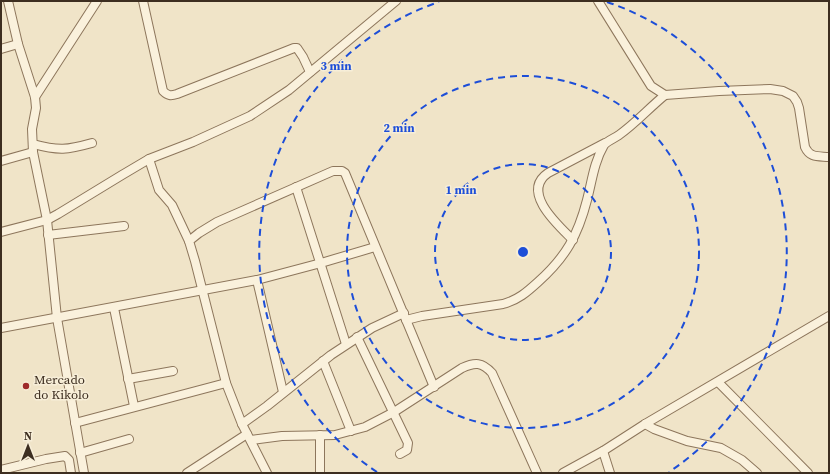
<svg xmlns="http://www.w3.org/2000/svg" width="830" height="474" viewBox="0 0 830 474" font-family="'Source Serif 4',serif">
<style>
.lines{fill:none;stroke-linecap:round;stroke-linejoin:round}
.minor-casing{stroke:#8d765c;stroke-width:10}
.minor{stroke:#faf1dc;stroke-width:8}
.ring{fill:none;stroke:#1d4ed8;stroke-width:2;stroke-dasharray:7 5}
.poi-dot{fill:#9e2a2b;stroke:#f7eed8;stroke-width:1.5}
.labels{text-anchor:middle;stroke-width:3;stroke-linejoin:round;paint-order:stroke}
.poi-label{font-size:13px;fill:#3d2e20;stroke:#f7eed8;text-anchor:start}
.centre{fill:#1d4ed8;stroke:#f7eed8;stroke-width:2}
.ring-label{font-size:12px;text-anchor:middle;font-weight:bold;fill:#1d4ed8;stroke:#f7eed8;stroke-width:3;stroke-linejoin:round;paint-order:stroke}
</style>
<rect width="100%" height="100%" fill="#f0e4c8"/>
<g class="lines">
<g class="minor-casing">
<g id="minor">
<polyline points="8,1 18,44 35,97 36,108 32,129 33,152 47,220 57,318 84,473"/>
<path d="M143,1L163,91C168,96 171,96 177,94L294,48H297L303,57L310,72"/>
<polyline points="1,49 18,44"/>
<path d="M665,95L719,91L770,89L783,91L793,96L797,102L799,108L805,147C810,158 818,156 829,157"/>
<polyline points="35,97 97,1"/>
<path d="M33,144C59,151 67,150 92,143"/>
<polyline points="149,159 159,190 172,205 189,241"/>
<polyline points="1,161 33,152"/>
<polyline points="296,187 346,344"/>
<polyline points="1,232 47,220 58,214 122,175 149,159 193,142 250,116 289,90 396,1"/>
<polyline points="48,235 124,226"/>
<path d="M573,240C559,226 520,192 548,173L605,143"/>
<polyline points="257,280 283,392"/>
<polyline points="114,308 134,406"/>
<path d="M406,320L422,316L503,304C518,300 527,292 538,282C566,257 578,235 587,200C592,181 594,162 604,145C607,141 615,138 619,135C636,123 649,108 665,95L651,86L598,1"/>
<polyline points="1,328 257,280 321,263 375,247"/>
<polyline points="357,337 408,443 407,450 400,454"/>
<polyline points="323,361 351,431"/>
<polyline points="128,379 173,371"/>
<polyline points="718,382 808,473"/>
<polyline points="75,423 226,383"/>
<polyline points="242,424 267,406 331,355 372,328 404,313"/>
<polyline points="645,424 654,429 687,441 721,448 742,460 757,473"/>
<polyline points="320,435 320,473"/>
<path d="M251,440L282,436L335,435L365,427L394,412L462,368C475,362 482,362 492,373L537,473"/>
<polyline points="603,451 610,473"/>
<polyline points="80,453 129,439"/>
<polyline points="1,470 46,459 65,456 69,460 71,473"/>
<polyline points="187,473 247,434"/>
<polyline points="267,473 242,424 226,383 195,261 189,241 199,233 217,222 333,171 342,171 345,173 434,387"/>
<polyline points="563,473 603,451 645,424 829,316"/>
</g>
</g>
<use href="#minor" class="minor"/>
</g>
<g class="ring">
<circle cx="523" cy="252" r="88"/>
<circle cx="523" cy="252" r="176"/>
<path d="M377 472A264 264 0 0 1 439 2M607 2A264 264 0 0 1 669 472"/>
</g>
<circle class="poi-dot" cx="26" cy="386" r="4"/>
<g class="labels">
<g class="poi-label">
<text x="34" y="384">Mercado<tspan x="34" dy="15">do Kikolo</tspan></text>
</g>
</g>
<circle cx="523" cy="252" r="6" class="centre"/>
<g class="ring-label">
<text x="336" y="70">3 min</text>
<text x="399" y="132">2 min</text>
<text x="461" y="194">1 min</text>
</g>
<rect width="830" height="474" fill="none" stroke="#3d2e20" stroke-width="4"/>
<g transform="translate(28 446)" stroke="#f7eed8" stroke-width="3" paint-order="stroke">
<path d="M0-3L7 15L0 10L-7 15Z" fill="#3d2e20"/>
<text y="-6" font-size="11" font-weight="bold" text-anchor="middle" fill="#3d2e20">N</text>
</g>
</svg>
